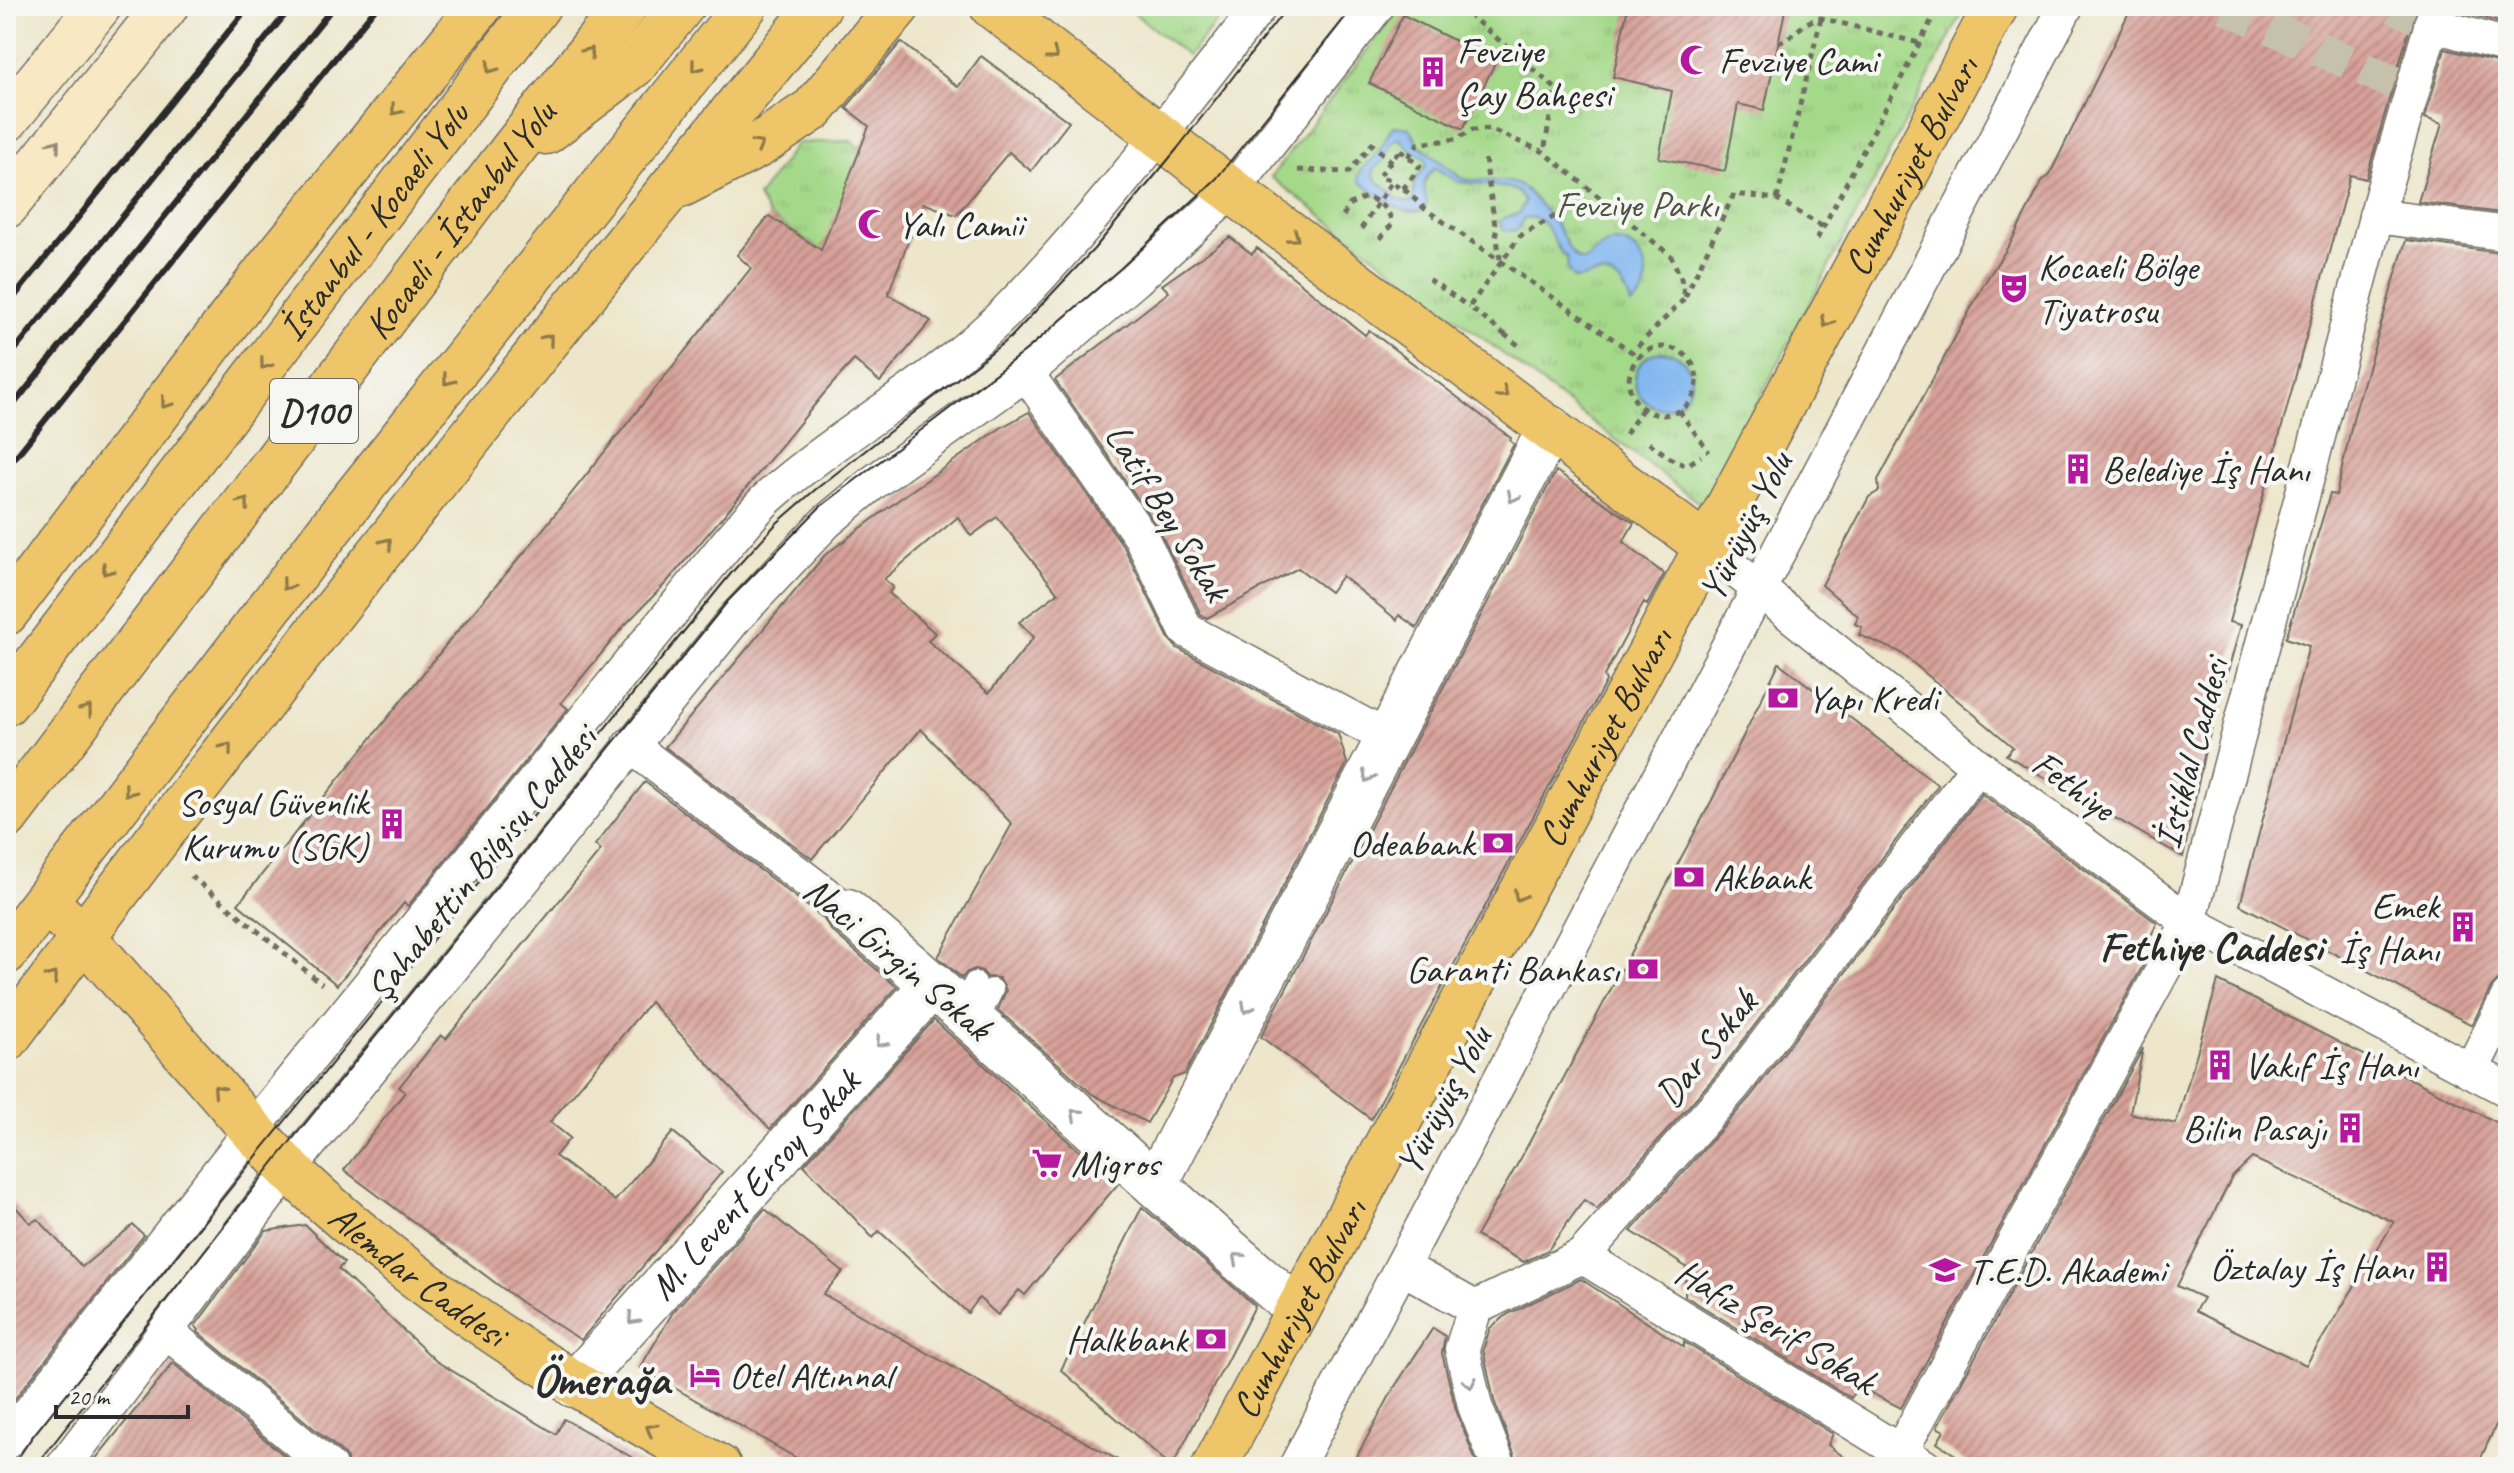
<svg xmlns="http://www.w3.org/2000/svg" width="2514" height="1473" viewBox="0 0 2514 1473" font-family="Caveat,sans-serif">
<style>
.grass{fill:url(#grass-tufts);stroke:#68825a;stroke-width:2}
.water{fill:#82b7f0;stroke:#56718e;stroke-width:2;fill-rule:evenodd}
.building{fill:url(#building-hatch);fill-rule:evenodd}
.lines{fill:none;stroke-linecap:round;stroke-linejoin:round}
.pedestrian-tunnel{stroke:#c6c1ab;stroke-width:34;stroke-dasharray:34 17;stroke-linecap:butt}
.service-casing{stroke:#6f6c63;stroke-width:25}
.pedestrian-casing{stroke:#6f6c63;stroke-width:37}
.minor-casing{stroke:#6f6c63;stroke-width:47}
.secondary-casing{stroke:#6f6c63;stroke-width:47}
.primary-casing{stroke:#6f6c63;stroke-width:47}
.trunk-casing{stroke:#6f6c63;stroke-width:47}
.path{stroke:#6f6c63;stroke-width:5;stroke-dasharray:6 6;stroke-linecap:butt}
.service{stroke:#fff;stroke-width:22}
.pedestrian{stroke:#fff;stroke-width:34}
.minor{stroke:#fff;stroke-width:44}
.secondary{stroke:#f8e8c3;stroke-width:44}
.primary{stroke:#eec569;stroke-width:44}
.trunk{stroke:#eec569;stroke-width:44}
.tram{stroke:#2b2b2b;stroke-width:2}
.rail{stroke:#2b2b2b;stroke-width:6}
.oneway{stroke:#8c784a}
.oneway2{stroke:#928a77}
.oneway3{stroke:#a0a0a0}
.labels{text-anchor:middle;stroke-width:8;stroke-linejoin:round;paint-order:stroke}
.shield{fill:#f6f6f2;stroke:#686867;stroke-width:2}
.shield-label{font-size:36px;font-weight:bold;fill:#2b2b2b}
.poi-label{font-size:38px;fill:#2b2b2b;stroke:#f6f6f2;text-anchor:start}
.street-label{font-size:38px;fill:#2b2b2b;stroke:#f6f6f2}
.park-label{font-size:38px;fill:#4a5643;stroke:#f6f6f2}
.quarter-label{font-size:42px;font-weight:bold;fill:#2b2b2b;stroke:#f6f6f2}
.district-label{font-size:46px;font-weight:bold;fill:#2b2b2b;stroke:#f6f6f2}
</style>
<defs>
<pattern id="grass-tufts" width="24" height="20" patternUnits="userSpaceOnUse" patternTransform="scale(2)"><rect width="24" height="20" fill="#a5d98a"/><path d="M3 7l-1-3M5 7V3M7 7l1-3M15 17l-1-3M17 17v-4M19 17l1-3" fill="none" stroke="#8eba77"/></pattern>
<pattern id="building-hatch" width="6" height="6" patternUnits="userSpaceOnUse" patternTransform="scale(2)"><rect width="6" height="6" fill="#d7a098"/><path d="M-1 1l2-2M0 6l6-6M5 7l2-2" fill="none" stroke="#af837c"/></pattern>
</defs>
<rect width="100%" height="100%" fill="#f6f6f2"/>
<filter id="ink" filterUnits="userSpaceOnUse"><feTurbulence type="fractalNoise" baseFrequency=".0125" numOctaves="2"/><feDisplacementMap in="SourceGraphic" scale="16" xChannelSelector="R" yChannelSelector="G"/><feConvolveMatrix kernelMatrix="1 2 1 2 8 2 1 2 1" color-interpolation-filters="sRGB"/></filter>
<filter id="wash" filterUnits="userSpaceOnUse"><feTurbulence type="fractalNoise" baseFrequency=".006" numOctaves="4" result="noise"/><feDisplacementMap in="SourceGraphic" scale="32" xChannelSelector="R" yChannelSelector="G"/><feGaussianBlur stdDeviation="1.8" result="paint"/><feColorMatrix in="noise" values="0 0 0 0 0 0 0 0 0 0 0 0 0 0 0 0 0 1.4 0 .05"/><feComposite in="paint" operator="in"/></filter>
<g filter="url(#wash)">
<rect width="100%" height="100%" fill="#ede6cb"/>
<g class="grass">
<polygon points="1125,6 1229,6 1188,56"/>
<polygon points="1401,6 1966,6 1703,506 1271,177"/>
<polygon points="850,141 889,167 823,246 896,274 882,290 769,216 758,197 797,143"/>
</g>
<g class="water">
<path d="M1394,126L1410,128L1418,144L1461,178C1480,185 1502,175 1522,187C1529,191 1554,221 1559,229C1566,241 1568,252 1580,260H1586C1593,254 1603,243 1612,242C1643,239 1661,286 1631,305C1627,288 1615,270 1594,275C1586,276 1582,279 1574,279L1568,271L1567,258C1549,246 1553,213 1523,218L1520,227L1515,231L1504,230L1499,222L1506,217L1518,214L1525,202L1518,192L1510,188L1458,182L1435,168C1422,180 1423,186 1427,202L1424,210C1401,218 1379,195 1361,183L1358,177C1363,164 1372,161 1380,150C1386,142 1386,134 1394,126ZM1399,138L1411,151L1425,158C1429,171 1419,170 1415,181C1413,186 1414,195 1413,201L1409,203L1397,199C1390,186 1372,184 1373,170L1383,162L1392,142Z"/>
<circle cx="1663" cy="380" r="28"/>
</g>
<g id="blocks">
<g class="building">
<polygon points="1628,6 1786,6 1764,110 1738,104 1725,171 1659,158 1672,91 1613,77"/>
<polygon points="2132,6 2416,6 2366,179 2350,175 2229,622 2241,625 2204,755 2183,857 2006,755 2013,747 1900,652 1859,635 1862,627 1855,624 1858,616 1822,585 1869,497 1879,491 1878,480 1984,284 2011,242 2043,180 2049,176"/>
<polygon points="2456,6 2508,6 2508,25 2456,10"/>
<polygon points="1403,15 1496,61 1463,129 1369,83"/>
<polygon points="901,42 958,87 981,56 1069,122 1031,171 1009,152 956,215 923,203 888,294 931,321 880,382 854,360 826,391 730,508 666,583 623,627 561,703 568,709 408,906 404,903 337,985 238,904 454,635 528,548 751,268 737,255 769,216 821,250 869,126 846,108"/>
<polygon points="2445,49 2508,65 2508,214 2418,202 2442,124 2425,118"/>
<polygon points="1230,237 1252,254 1257,248 1365,335 1369,330 1511,438 1510,441 1514,444 1417,628 1399,615 1397,620 1342,576 1330,592 1298,568 1207,618 1201,615 1157,526 1055,380 1169,292 1162,285"/>
<polygon points="2406,240 2508,254 2508,977 2498,980 2491,987 2472,1025 2240,905 2309,646 2286,638 2330,494 2336,495 2354,415"/>
<path d="M1029,412L1124,547L1169,639L1177,648L1338,734L1347,763L1185,1074L1173,1078L1147,1123L1092,1094L998,1010L1006,990L999,978L987,977L982,971L975,969L967,972L962,978L938,957L1012,824L921,729L812,859L665,747L825,555L901,498L1002,427ZM958,517L971,536L997,517L1058,593L1019,622L1034,637L989,693L928,641L935,633L889,593L893,587L884,579Z"/>
<polygon points="1556,471 1634,523 1623,542 1664,574 1647,605 1644,602 1604,676 1606,681 1371,1119 1261,1037"/>
<polygon points="1779,663 1938,785 1719,1072 1597,1209 1584,1200 1548,1250 1524,1262 1476,1236 1521,1158 1651,914 1712,800"/>
<polygon points="645,782 823,918 831,930 897,987 770,1129 650,1002 550,1122 570,1138 555,1156 615,1201 673,1132 722,1172 581,1340 521,1302 344,1170 405,1092 399,1087 441,1035 446,1039 601,850 595,845"/>
<polygon points="1982,794 2157,923 2147,944 2153,947 1901,1408 1857,1386 1851,1398 1685,1296 1686,1267 1631,1231 1750,1097"/>
<path d="M2218,981L2508,1128V1398L2477,1467H1974L1937,1443L1944,1431L1937,1427L2143,1048L2130,1113L2176,1124ZM2252,1158L2394,1222L2306,1365L2195,1311L2203,1298L2177,1286L2232,1177Z"/>
<polygon points="934,1020 1117,1185 1025,1295 1019,1290 998,1315 979,1298 968,1313 879,1231 873,1238 804,1165"/>
<polygon points="6,1196 30,1223 38,1219 82,1267 133,1225 144,1235 6,1410"/>
<polygon points="1142,1207 1255,1306 1172,1467 1061,1370"/>
<polygon points="765,1209 843,1272 823,1294 1130,1467 812,1467 640,1368 673,1312"/>
<polygon points="305,1225 344,1263 338,1269 436,1361 556,1434 564,1419 649,1467 348,1467 347,1459 342,1452 198,1332 199,1330 195,1326 266,1231"/>
<polygon points="1581,1279 1684,1347 1684,1342 1833,1434 1828,1445 1857,1467 1519,1467 1494,1400 1483,1350 1490,1328 1508,1314"/>
<polygon points="1433,1328 1445,1336 1442,1353 1456,1410 1478,1467 1351,1467 1394,1388"/>
<polygon points="173,1363 298,1467 89,1467"/>
</g>
</g>
</g>
<g filter="url(#ink)">
<use href="#blocks" fill-opacity="0" stroke="#6f6c63" stroke-width="2"/>
<g class="lines">
<g class="pedestrian-tunnel">
<polyline points="2224,6 2412,91"/>
<polyline points="2394,6 2431,24"/>
</g>
<g class="service-casing">
<g id="service">
<polyline points="962,1009 975,983"/>
<polyline points="976,1023 992,990"/>
</g>
</g>
<g class="pedestrian-casing">
<g id="pedestrian">
<polyline points="2431,24 2508,46"/>
<polyline points="2376,216 2508,234"/>
<polyline points="1026,373 1141,537 1186,630 1388,738"/>
<polyline points="1707,547 1978,766 2189,922 2508,1090"/>
<polyline points="630,745 847,911"/>
<polyline points="2471,1071 2508,997"/>
<polyline points="1582,1256 1925,1467"/>
<polyline points="1402,1267 1475,1308 1582,1256 1734,1085 1978,766"/>
<polyline points="1475,1308 1462,1349 1475,1406 1499,1467"/>
<polyline points="166,1331 329,1467"/>
<path d="M6,1442L267,1111L730,540C744,525 756,508 771,495C845,430 935,383 1005,313C1097,220 1179,109 1260,6"/>
<polyline points="63,1467 273,1189 735,618 826,522 874,482 1026,373 1136,279 1232,191 1377,6"/>
<polyline points="1296,1467 2066,6"/>
<polyline points="1892,1467 2189,922 2382,195 2437,6"/>
</g>
</g>
<g class="minor-casing">
<g id="minor">
<path d="M847,911C1000,1040 1144,1180 1297,1309"/>
<polyline points="1155,1185 1550,428"/>
<path id="s1" d="M574,1385L933,984"/>
</g>
</g>
<g class="secondary-casing">
<g id="secondary">
<polyline points="6,120 99,6"/>
<polyline points="6,206 166,6"/>
</g>
</g>
<g class="primary-casing">
<g id="primary">
<polyline points="992,6 1195,163 1707,547"/>
<polyline points="681,185 759,145 813,109 898,6"/>
<path id="s2" d="M61,916L82,935C126,986 170,1036 214,1086C242,1118 269,1151 300,1180C424,1296 571,1385 719,1467"/>
<polyline points="6,952 339,517 745,6"/>
<path d="M6,1040C268,688 541,345 819,6"/>
<path id="s3" d="M1214,1467L1996,6"/>
</g>
</g>
<g class="trunk-casing">
<g id="trunk">
<polyline points="546,132 634,65 682,6"/>
<polyline points="6,613 270,266 480,6"/>
<path id="s4" d="M6,703L538,6"/>
<path id="s5" d="M6,817L499,167L625,6"/>
</g>
</g>
<g class="path">
<polyline points="1459,6 1555,88 1544,152"/>
<path d="M1778,43C1797,36 1801,21 1821,18L1919,43"/>
<path d="M1400,150L1420,166C1416,172 1405,188 1401,190L1392,181L1379,176Z"/>
<polyline points="1408,157 1418,144 1456,139 1472,130 1489,129 1544,152 1671,256 1681,278 1685,298 1632,352"/>
<polyline points="1485,159 1500,259"/>
<polyline points="1298,170 1349,172 1372,144 1392,162"/>
<polyline points="1404,189 1425,209 1639,357"/>
<polyline points="1777,199 1824,6"/>
<path d="M1343,216L1350,204L1366,197C1378,200 1391,211 1392,224L1378,241"/>
<polyline points="1361,229 1392,181"/>
<polyline points="1817,239 1939,6"/>
<polyline points="1429,279 1469,307"/>
<polyline points="1685,297 1734,194 1777,199 1823,227"/>
<polyline points="1504,334 1522,348"/>
<polyline points="1503,336 1504,334 1469,307 1520,236 1573,206 1587,188"/>
<circle cx="1663" cy="381" r="34"/>
<polyline points="1679,411 1709,452"/>
<polyline points="1626,434 1643,408"/>
<polyline points="1649,443 1676,462 1687,465 1701,456"/>
<polyline points="191,876 322,984"/>
</g>
<use href="#service" class="service"/>
<use href="#pedestrian" class="pedestrian"/>
<use href="#minor" class="minor"/>
<use href="#secondary" class="secondary"/>
<use href="#primary" class="primary"/>
<use href="#trunk" class="trunk"/>
<g class="tram">
<polyline points="12,1467 32,1437 250,1164 733,571 777,523 816,489 1011,337 1094,249 1177,149 1288,6"/>
<polyline points="35,1467 278,1157 728,601 820,507 1029,348 1121,268 1216,179 1354,6"/>
</g>
<g class="rail">
<polyline points="6,307 249,6"/>
<polyline points="6,361 292,6"/>
<polyline points="6,414 334,6"/>
<polyline points="6,469 377,6"/>
</g>
</g>
<defs><path id="oneway-chevron" d="M-2-3.5L2.5 0L-2 3.5" fill="none" stroke-width="1.6" stroke-linecap="round" stroke-linejoin="round" transform="scale(2)"/></defs>
<g class="oneway">
<use href="#oneway-chevron" transform="translate(589 52) rotate(-52)"/>
<use href="#oneway-chevron" transform="translate(1053 55) rotate(38)"/>
<use href="#oneway-chevron" transform="translate(696 67) rotate(128)"/>
<use href="#oneway-chevron" transform="translate(491 68) rotate(127)"/>
<use href="#oneway-chevron" transform="translate(396 110) rotate(129)"/>
<use href="#oneway-chevron" transform="translate(758 145) rotate(-30)"/>
<use href="#oneway-chevron" transform="translate(1294 237) rotate(37)"/>
<use href="#oneway-chevron" transform="translate(1827 322) rotate(118)"/>
<use href="#oneway-chevron" transform="translate(548 339) rotate(-51)"/>
<use href="#oneway-chevron" transform="translate(265 364) rotate(127)"/>
<use href="#oneway-chevron" transform="translate(448 380) rotate(128)"/>
<use href="#oneway-chevron" transform="translate(1503 393) rotate(37)"/>
<use href="#oneway-chevron" transform="translate(166 403) rotate(127)"/>
<use href="#oneway-chevron" transform="translate(244 503) rotate(-53)"/>
<use href="#oneway-chevron" transform="translate(387 543) rotate(-52)"/>
<use href="#oneway-chevron" transform="translate(107 570) rotate(127)"/>
<use href="#oneway-chevron" transform="translate(287 585) rotate(127)"/>
<use href="#oneway-chevron" transform="translate(87 710) rotate(-53)"/>
<use href="#oneway-chevron" transform="translate(227 748) rotate(-52)"/>
<use href="#oneway-chevron" transform="translate(129 791) rotate(127)"/>
<use href="#oneway-chevron" transform="translate(1519 896) rotate(118)"/>
<use href="#oneway-chevron" transform="translate(52 977) rotate(-54)"/>
<use href="#oneway-chevron" transform="translate(218 1090) rotate(-132)"/>
<use href="#oneway-chevron" transform="translate(651 1429) rotate(-151)"/>
</g>
<use class="oneway2" href="#oneway-chevron" transform="translate(55 145) rotate(-51)"/>
<g class="oneway3">
<use href="#oneway-chevron" transform="translate(1513 497) rotate(117)"/>
<use href="#oneway-chevron" transform="translate(1368 777) rotate(118)"/>
<use href="#oneway-chevron" transform="translate(1247 1008) rotate(118)"/>
<use href="#oneway-chevron" transform="translate(881 1042) rotate(132)"/>
<use href="#oneway-chevron" transform="translate(1076 1114) rotate(-138)"/>
<use href="#oneway-chevron" transform="translate(1238 1258) rotate(-139)"/>
<use href="#oneway-chevron" transform="translate(633 1319) rotate(132)"/>
<use href="#oneway-chevron" transform="translate(1470 1383) rotate(78)"/>
</g>
</g>
<defs>
<g id="mosque-bare" transform="scale(2.4)"><path d="M3.5-4.9A6 6 0 1 0 3.5 4.9A5 5 0 1 1 3.5-4.9Z" fill="#b5179e" stroke="#f6f6f2" stroke-width="2.5" paint-order="stroke"/></g>
<g id="building-bare" transform="scale(2.4)"><path d="M-4-6H4V6H1V3H-1V6H-4ZM-2.5-4.3h1.7v1.8h-1.7ZM.8-4.3h1.7v1.8H.8ZM-2.5-1h1.7V.8h-1.7ZM.8-1h1.7V.8H.8Z" fill="#b5179e" stroke="#f6f6f2" stroke-width="2.5" paint-order="stroke"/></g>
<g id="theatre-bare" transform="scale(2.4)"><path d="M-5-5.5Q0-4 5-5.5V0Q5 5 0 6Q-5 5-5 0ZM-3.3-2.5H-1v1.5H-3.3ZM1-2.5H3.3v1.5H1ZM-2.8 1Q0 5.5 2.8 1Z" fill="#b5179e" stroke="#f6f6f2" stroke-width="2.5" paint-order="stroke"/></g>
<g id="bank-bare" transform="scale(2.4)"><path d="M-6-4H6V4H-6ZM0-2.3a2.3 2.3 0 1 0 0 4.6a2.3 2.3 0 1 0 0-4.6Z" fill="#b5179e" stroke="#f6f6f2" stroke-width="2.5" paint-order="stroke"/></g>
<g id="supermarket-bare" transform="scale(2.4)"><path d="M-6-5.5h2.5l.6 2H6L4.5 2H-2.5L-4.4-4H-6ZM-1.5 3.2a1.3 1.3 0 1 0 .1 0ZM3 3.2a1.3 1.3 0 1 0 .1 0Z" fill="#b5179e" stroke="#f6f6f2" stroke-width="2.5" paint-order="stroke"/></g>
<g id="school-bare" transform="scale(2.4)"><path d="M0-5L7-2L0 1L-7-2ZM-4 1L0 2.5L4 1V4Q0 6-4 4Z" fill="#b5179e" stroke="#f6f6f2" stroke-width="2.5" paint-order="stroke"/></g>
<g id="hotel-bare" transform="scale(2.4)"><path d="M-6-4.5h1.5V1H6V5H4.5V3h-9V5H-6ZM-4 0a1.8 1.8 0 1 1 3.6 0ZM.5 0V-2.5h3Q6-2.5 6 0Z" fill="#b5179e" stroke="#f6f6f2" stroke-width="2.5" paint-order="stroke"/></g>
</defs>
<g fill-rule="evenodd">
<use href="#mosque-bare" x="1695" y="60"/>
<use href="#building-bare" x="1433" y="72"/>
<use href="#mosque-bare" x="873" y="224"/>
<use href="#theatre-bare" x="2014" y="288"/>
<use href="#building-bare" x="2078" y="469"/>
<use href="#bank-bare" x="1783" y="698"/>
<use href="#building-bare" x="392" y="824"/>
<use href="#bank-bare" x="1498" y="843"/>
<use href="#bank-bare" x="1689" y="877"/>
<use href="#building-bare" x="2463" y="927"/>
<use href="#bank-bare" x="1643" y="969"/>
<use href="#building-bare" x="2220" y="1065"/>
<use href="#building-bare" x="2350" y="1128"/>
<use href="#supermarket-bare" x="1047" y="1163"/>
<use href="#building-bare" x="2437" y="1267"/>
<use href="#school-bare" x="1945" y="1270"/>
<use href="#bank-bare" x="1211" y="1339"/>
<use href="#hotel-bare" x="705" y="1375"/>
</g>
<g class="labels">
<rect class="shield" x="270" y="379" width="88" height="64" rx="6"/>
<g class="shield-label">
<text x="314" y="424">D100</text>
</g>
<g class="poi-label">
<text x="1457" y="63">Fevziye<tspan x="1457" dy="44">Çay Bahçesi</tspan></text>
<text x="1719" y="73">Fevziye Cami</text>
<text x="897" y="237">Yalı Camii</text>
<text x="2038" y="279">Kocaeli Bölge<tspan x="2038" dy="44">Tiyatrosu</tspan></text>
<text x="2102" y="482">Belediye İş Hanı</text>
<text x="1807" y="711">Yapı Kredi</text>
<text x="368" y="815" text-anchor="end">Sosyal Güvenlik<tspan x="368" dy="44">Kurumu (SGK)</tspan></text>
<text x="1474" y="856" text-anchor="end">Odeabank</text>
<text x="1713" y="890">Akbank</text>
<text x="2439" y="918" text-anchor="end">Emek<tspan x="2439" dy="44">İş Hanı</tspan></text>
<text x="1619" y="982" text-anchor="end">Garanti Bankası</text>
<text x="2244" y="1078">Vakıf İş Hanı</text>
<text x="2326" y="1141" text-anchor="end">Bilin Pasajı</text>
<text x="1071" y="1176">Migros</text>
<text x="2413" y="1280" text-anchor="end">Öztalay İş Hanı</text>
<text x="1969" y="1283">T.E.D. Akademi</text>
<text x="1187" y="1352" text-anchor="end">Halkbank</text>
<text x="729" y="1388">Otel Altınnal</text>
</g>
<g class="street-label">
<text dy="13" stroke="none"><textPath href="#s3" startOffset="1476">Cumhuriyet Bulvarı</textPath></text>
<text dy="13" stroke="none"><textPath href="#s5" startOffset="750">Kocaeli - İstanbul Yolu</textPath></text>
<text dy="13" stroke="none"><textPath href="#s4" startOffset="606">İstanbul - Kocaeli Yolu</textPath></text>
<text transform="translate(1168 512) rotate(58)" y="13">Latif Bey Sokak</text>
<text transform="translate(1745 526) rotate(-63)" y="13">Yürüyüş Yolu</text>
<text dy="13" stroke="none"><textPath href="#s3" startOffset="828">Cumhuriyet Bulvarı</textPath></text>
<text transform="translate(2191 753) rotate(-75)" y="13">İstiklal Caddesi</text>
<text transform="translate(2074 785) rotate(36)" y="13">Fethiye</text>
<text transform="translate(481 863) rotate(-51)" y="13">Şahabettin Bilgisu Caddesi</text>
<text transform="translate(898 958) rotate(40)" y="13">Naci Girgin Sokak</text>
<text transform="translate(1706 1048) rotate(-51)" y="13">Dar Sokak</text>
<text transform="translate(1443 1100) rotate(-62)" y="13">Yürüyüş Yolu</text>
<text dy="13" stroke="none"><textPath href="#s1" startOffset="270">M. Levent Ersoy Sokak</textPath></text>
<text dy="13" stroke="none"><textPath href="#s2" startOffset="508">Alemdar Caddesi</textPath></text>
<text dy="13" stroke="none"><textPath href="#s3" startOffset="180">Cumhuriyet Bulvarı</textPath></text>
<text transform="translate(1776 1326) rotate(31)" y="13">Hafız Şerif Sokak</text>
</g>
<g class="park-label">
<text x="1637" y="217">Fevziye Parkı</text>
</g>
<g class="quarter-label">
<text x="2211" y="961">Fethiye Caddesi</text>
</g>
<g class="district-label">
<text x="601" y="1395">Ömerağa</text>
</g>
</g>
<rect width="2514" height="1473" fill="none" stroke="#f6f6f2" stroke-width="32"/>
<path d="M56 1405v12h132v-12" fill="none" stroke="#2b2b2b" stroke-width="4"/>
<text x="68" y="1405" font-size="24" fill="#2b2b2b" stroke="#f6f6f2" stroke-width="6" paint-order="stroke">20 m</text>
</svg>
